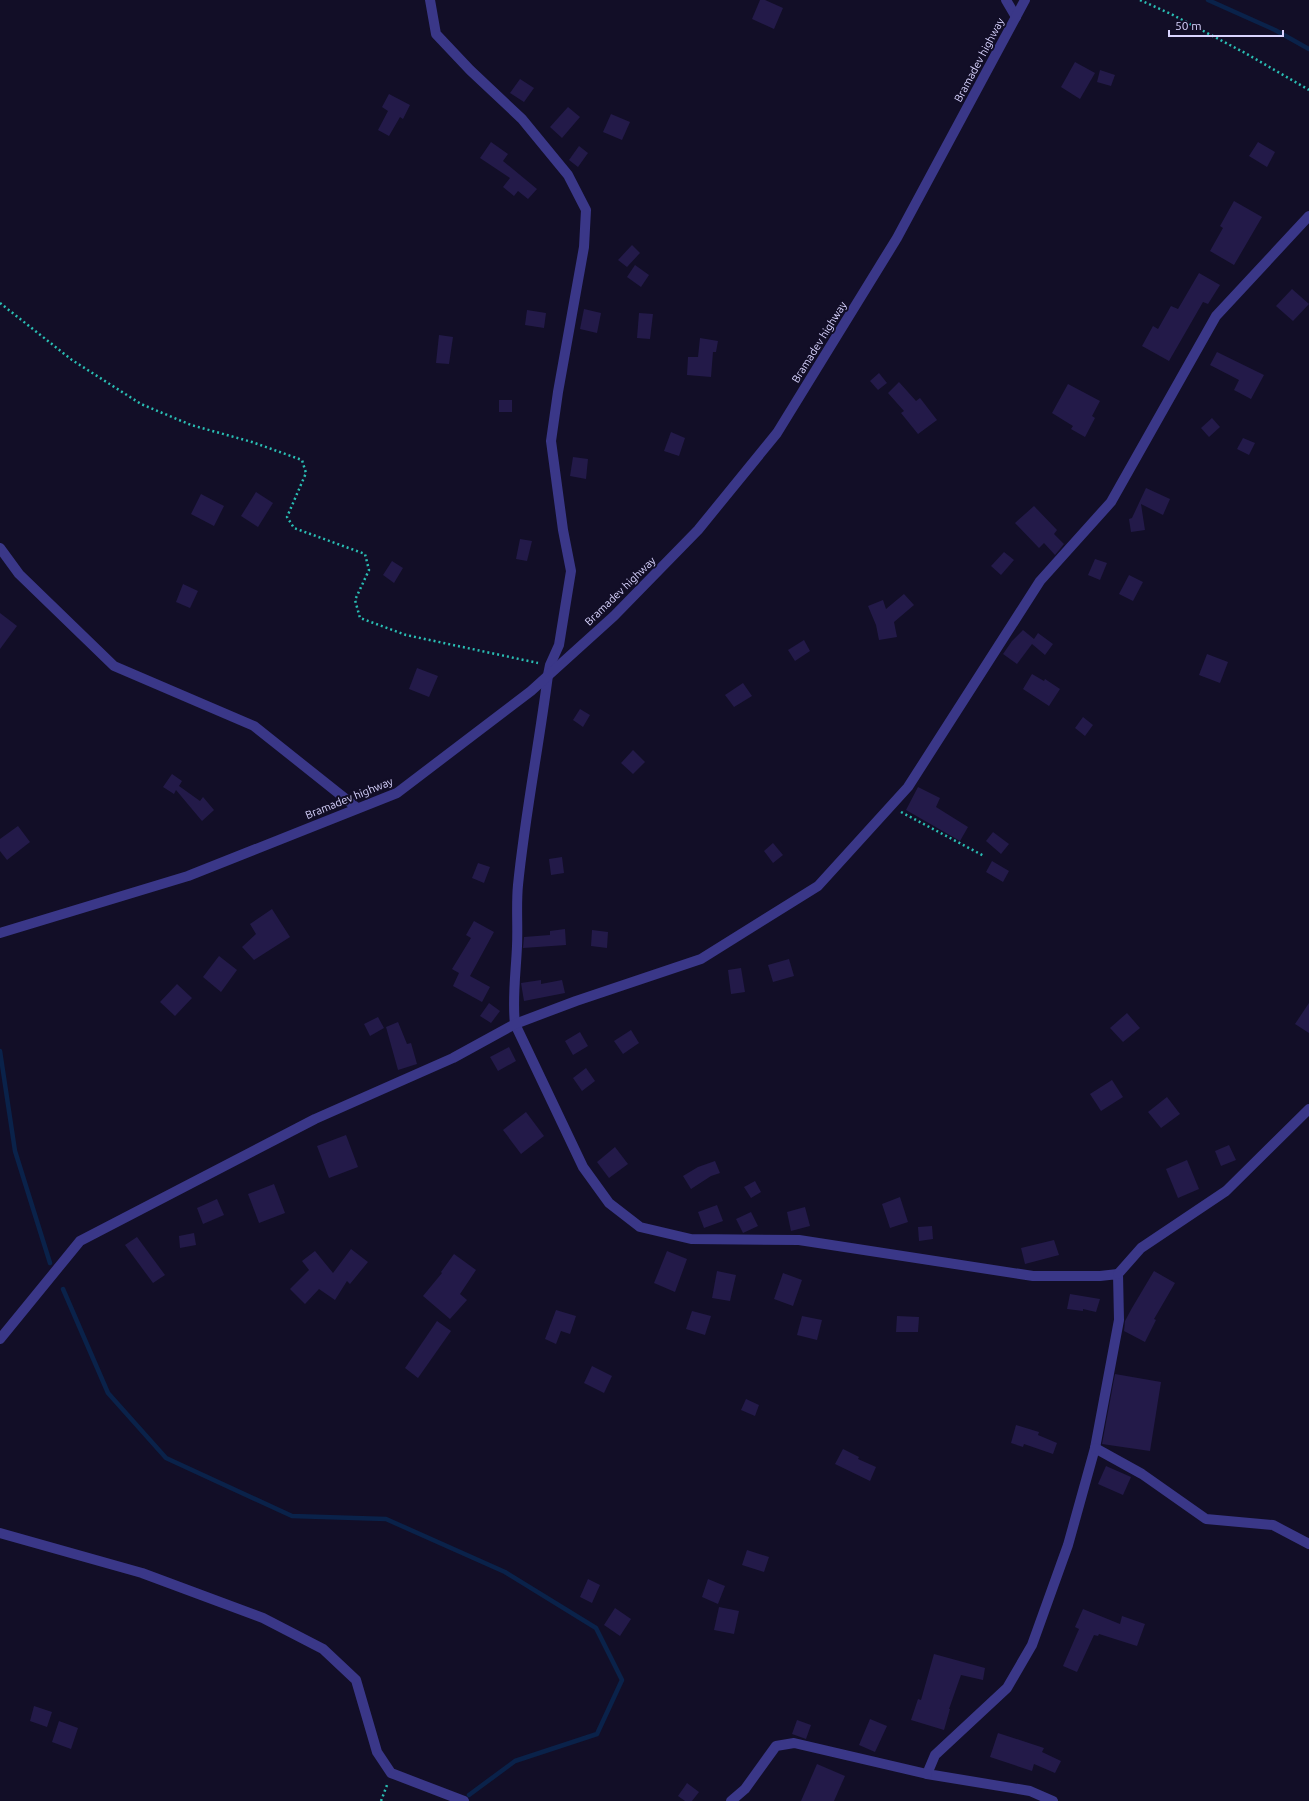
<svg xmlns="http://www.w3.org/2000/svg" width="1309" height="1801" viewBox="0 0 1309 1801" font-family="Ubuntu,sans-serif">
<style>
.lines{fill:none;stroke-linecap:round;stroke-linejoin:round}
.stream{stroke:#0a224a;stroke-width:4.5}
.building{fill:#231a49}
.path{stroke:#2abdb3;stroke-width:2.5;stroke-dasharray:2 3;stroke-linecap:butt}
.minor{stroke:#3a3788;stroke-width:10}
.labels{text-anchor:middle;stroke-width:4;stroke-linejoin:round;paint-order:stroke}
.street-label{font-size:11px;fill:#d9d4ff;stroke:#120e27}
</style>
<rect width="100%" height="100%" fill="#120e27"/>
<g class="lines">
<g class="stream">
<polyline points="1208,0 1275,30 1309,49"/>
<polyline points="0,1051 15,1151 50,1263"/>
<polyline points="63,1289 108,1393 166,1458 292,1516 386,1519 505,1572 596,1628 622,1680 597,1734 515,1761 469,1795"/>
</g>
</g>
<g class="building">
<polygon points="760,0 765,0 783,8 774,29 752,19"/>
<polygon points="1075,62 1095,73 1080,99 1061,87"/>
<polygon points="1100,70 1115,75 1111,86 1097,82"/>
<polygon points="520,79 534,88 524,102 510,93"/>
<polygon points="389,94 410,105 403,119 400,117 389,136 378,130 388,111 382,107"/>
<polygon points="568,107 580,117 562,138 550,127"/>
<polygon points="611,114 630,122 622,140 603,132"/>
<polygon points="491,142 508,154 503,161 537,189 528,199 518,191 514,196 503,187 510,178 480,158"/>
<polygon points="1258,142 1275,152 1267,167 1249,156"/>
<polygon points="579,146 588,153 578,167 569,160"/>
<polygon points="1234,201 1262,217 1234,265 1210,251 1223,228 1220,226"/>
<polygon points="632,245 640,253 627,267 618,260"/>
<polygon points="635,265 649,275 641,287 627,277"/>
<polygon points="1199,273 1220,285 1208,304 1203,302 1169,361 1142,346 1153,326 1158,329 1171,306 1178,309"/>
<polygon points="1292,289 1309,304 1293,321 1276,306"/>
<polygon points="584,309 601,313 597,333 580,329"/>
<polygon points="527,310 546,313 544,328 525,325"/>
<polygon points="639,313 653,314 650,339 637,338"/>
<polygon points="439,335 453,337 449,364 436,363"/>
<polygon points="700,338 718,341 716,352 713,352 711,377 687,375 688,357 698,357"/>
<polygon points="1217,352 1264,375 1251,399 1234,390 1239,380 1210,365"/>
<polygon points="879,373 887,383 878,390 870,381"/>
<polygon points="899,382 916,401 920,398 937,420 918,434 901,413 904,411 888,393"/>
<polygon points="1068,384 1100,401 1092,416 1095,418 1085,437 1071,429 1073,426 1052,413"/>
<rect x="499" y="400" width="13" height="12"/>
<polygon points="1212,418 1220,427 1209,437 1201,428"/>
<polygon points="671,432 685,438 679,456 664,451"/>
<polygon points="1243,438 1255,443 1249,455 1237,449"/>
<polygon points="573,457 588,459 586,479 570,476"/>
<polygon points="1146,488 1170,499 1163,515 1141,504 1145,530 1131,532 1129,519 1132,518"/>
<polygon points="256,492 273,503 258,527 241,516"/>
<polygon points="201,494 224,506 214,526 191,514"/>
<polygon points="1034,506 1057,530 1054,534 1064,544 1055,555 1044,543 1039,548 1015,523"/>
<polygon points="520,539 532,541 527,561 516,559"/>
<polygon points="1004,552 1014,560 1001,575 991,566"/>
<polygon points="1095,559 1107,563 1100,580 1088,575"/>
<polygon points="392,561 403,568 394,583 383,575"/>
<polygon points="1129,575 1143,582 1133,601 1119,594"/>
<polygon points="183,584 198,591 190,608 176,602"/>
<polygon points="904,594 914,605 894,622 897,637 879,640 876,625 868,606 883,600 886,609"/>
<polygon points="0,613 17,626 0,649"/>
<polygon points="1023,630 1034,639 1038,633 1053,644 1045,655 1032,644 1017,664 1003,654 1012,641"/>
<polygon points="804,640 810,651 795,661 788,650"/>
<polygon points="1207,654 1228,662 1220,683 1199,675"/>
<polygon points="417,668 438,676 429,697 409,689"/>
<polygon points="1032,674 1044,681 1045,679 1060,689 1049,706 1023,689"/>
<polygon points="743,683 752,696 734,707 725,695"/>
<polygon points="580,709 590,715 583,727 573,720"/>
<polygon points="1083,717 1093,725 1085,736 1075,728"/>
<polygon points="633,750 645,762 633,774 621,763"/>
<polygon points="172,774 182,781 179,786 200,801 203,797 214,810 202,821 176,790 174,794 163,787"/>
<polygon points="918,787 940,798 936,807 968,827 960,841 906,810"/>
<polygon points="18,826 30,842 7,860 0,851 0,839"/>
<polygon points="993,832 1009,844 1001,854 986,841"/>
<polygon points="773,843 783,855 773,863 764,851"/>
<polygon points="562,857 564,873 551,875 549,859"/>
<polygon points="992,861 1009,871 1003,882 986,872"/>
<polygon points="478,863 490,867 484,883 472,878"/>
<polygon points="272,909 290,937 254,960 242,947 256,934 250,924"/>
<polygon points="474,921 494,932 470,976 490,987 482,1002 453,986 459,973 452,969 471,938 466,935"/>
<polygon points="565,929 566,945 523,948 524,937 550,935 550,931"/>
<polygon points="592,930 608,932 607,948 591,946"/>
<polygon points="219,956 237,970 221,992 203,977"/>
<polygon points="789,959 794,976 773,982 768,965"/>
<polygon points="741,968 745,992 731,994 728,970"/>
<polygon points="541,980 541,984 562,980 565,993 524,1001 521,983"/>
<polygon points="177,984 192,998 175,1016 160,1002"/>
<polygon points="489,1003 500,1011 491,1023 480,1016"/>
<polygon points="1309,1003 1309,1033 1295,1024"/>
<polygon points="1127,1013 1140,1028 1123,1042 1110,1028"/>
<polygon points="378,1017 384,1028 370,1036 364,1024"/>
<polygon points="398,1022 407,1044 411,1043 417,1064 398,1070 386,1027"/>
<polygon points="631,1030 639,1043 623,1054 614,1041"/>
<polygon points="580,1032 588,1046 573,1055 565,1041"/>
<polygon points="509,1047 516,1061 498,1071 490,1057"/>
<polygon points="586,1068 595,1081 582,1091 573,1078"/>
<polygon points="1112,1080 1123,1097 1101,1111 1090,1094"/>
<polygon points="1167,1097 1180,1114 1161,1128 1148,1112"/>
<polygon points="526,1112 544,1136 521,1154 503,1130"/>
<polygon points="346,1135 358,1167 329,1178 317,1146"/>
<polygon points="1229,1145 1236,1160 1221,1166 1215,1151"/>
<polygon points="615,1147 628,1164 609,1178 597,1162"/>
<polygon points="1187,1160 1199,1189 1178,1198 1166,1169"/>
<polygon points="715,1161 720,1173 711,1176 691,1189 683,1176 698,1167"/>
<polygon points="755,1181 761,1192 751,1198 744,1187"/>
<polygon points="274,1184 285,1213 259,1223 248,1194"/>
<polygon points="900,1197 908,1222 890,1228 882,1204"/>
<polygon points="217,1199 224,1215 203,1224 197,1208"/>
<polygon points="717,1205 723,1221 704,1228 698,1212"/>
<polygon points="805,1207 810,1226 791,1231 787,1212"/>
<polygon points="751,1212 758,1226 743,1233 736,1219"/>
<polygon points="932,1226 933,1239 919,1241 918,1227"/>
<polygon points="194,1233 196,1245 180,1248 179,1236"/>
<polygon points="137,1237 165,1275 153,1283 125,1245"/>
<polygon points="1054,1240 1059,1255 1025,1264 1021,1248"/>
<polygon points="351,1249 368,1262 350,1284 347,1281 335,1300 319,1289 305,1304 290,1289 309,1270 302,1261 315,1251 333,1273"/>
<polygon points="667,1251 687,1259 675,1292 654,1283"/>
<polygon points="454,1254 476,1270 460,1294 467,1300 450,1319 423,1296 442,1273 441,1272"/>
<polygon points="717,1271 736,1275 730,1301 712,1298"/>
<polygon points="1154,1271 1175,1283 1154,1319 1156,1320 1145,1342 1124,1331 1125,1321 1132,1308"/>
<polygon points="783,1273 802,1280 793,1306 774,1299"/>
<polygon points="1070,1294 1100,1299 1096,1312 1083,1309 1083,1311 1067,1309"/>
<polygon points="556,1310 576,1316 570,1334 561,1331 556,1344 545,1339"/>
<polygon points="692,1311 711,1316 705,1335 686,1329"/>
<polygon points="802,1316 822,1320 817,1340 797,1335"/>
<polygon points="897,1316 919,1317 918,1332 896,1332"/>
<polygon points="437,1321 451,1331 418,1378 405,1368"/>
<polygon points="592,1366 612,1376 604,1393 584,1383"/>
<polygon points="1115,1374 1161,1382 1150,1451 1102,1444"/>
<polygon points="746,1399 759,1405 755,1416 741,1410"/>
<polygon points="1016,1425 1039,1432 1038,1435 1057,1443 1053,1454 1024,1444 1023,1447 1011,1443"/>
<polygon points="843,1449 859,1457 858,1459 876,1467 870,1481 835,1464"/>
<polygon points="1106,1466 1131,1477 1123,1495 1098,1484"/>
<polygon points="747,1550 769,1557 764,1572 742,1565"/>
<polygon points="588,1579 600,1585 592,1603 580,1597"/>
<polygon points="708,1579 725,1586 718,1604 702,1597"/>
<polygon points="719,1607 739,1611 734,1634 714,1630"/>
<polygon points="615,1608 631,1619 620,1636 604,1625"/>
<polygon points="1083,1609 1120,1624 1122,1616 1145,1624 1137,1646 1099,1634 1098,1636 1094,1635 1077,1672 1063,1666 1079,1629 1075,1627"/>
<polygon points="934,1654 985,1668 983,1680 961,1675 949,1709 950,1709 944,1730 911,1720 918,1699 921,1700"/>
<polygon points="34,1706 52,1712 47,1727 30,1721"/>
<polygon points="870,1719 887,1726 875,1752 859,1745"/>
<polygon points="797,1720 811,1725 806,1739 792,1734"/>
<polygon points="59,1721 78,1728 71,1749 52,1742"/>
<polygon points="998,1733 1044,1748 1042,1752 1061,1761 1055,1773 1034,1764 1032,1771 990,1757"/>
<polygon points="817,1764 845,1776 834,1801 801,1801"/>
<polygon points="687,1783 699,1792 692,1801 685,1801 678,1796"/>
</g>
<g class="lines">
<g class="path">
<polyline points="1140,0 1171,14 1247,54 1309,90"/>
<polyline points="0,303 72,360 141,404 191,425 252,442 302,460 306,473 287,517 294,528 365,554 369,570 355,600 360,618 406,635 538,663"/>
<polyline points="901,812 984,856"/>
<polyline points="381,1801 387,1785"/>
</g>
<g class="minor">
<path d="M430,0L436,34L470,70L522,119L568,175L586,210L584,247L558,392L551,441L563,530L571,571L559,645L550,665L548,675C539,745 525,815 518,885C516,905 518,926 517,946C516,972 512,998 515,1024L583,1167L609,1203L640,1227L691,1239L799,1240L1033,1276H1100L1118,1274L1119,1320L1095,1448L1068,1545L1032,1645L1007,1688L935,1755L927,1774L1030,1791L1053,1801"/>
<polyline points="1006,0 1016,17"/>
<polyline points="0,548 19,574 114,666 254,726 357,808"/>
<polyline points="0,933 188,876 397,793 531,691 614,616 698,530 777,433 897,238 1025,0"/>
<polyline points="1118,1274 1141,1248 1226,1191 1309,1109"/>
<polyline points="0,1339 80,1241 315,1119 453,1058 515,1024 576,1001 701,959 818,886 908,787 1040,581 1111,502 1216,316 1309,216"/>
<polyline points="1095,1448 1142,1474 1206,1519 1273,1525 1309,1544"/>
<polyline points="0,1533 142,1573 263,1618 323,1649 356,1680 377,1752 391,1773 464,1801"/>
<polyline points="731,1801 745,1789 776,1746 794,1743 927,1774"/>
</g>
</g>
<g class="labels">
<g class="street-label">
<text transform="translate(979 60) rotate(-62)" y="4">Bramadev highway</text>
<text transform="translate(819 342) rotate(-58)" y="4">Bramadev highway</text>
<text transform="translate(620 591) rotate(-44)" y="4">Bramadev highway</text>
<text transform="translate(349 798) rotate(-22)" y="4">Bramadev highway</text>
</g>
</g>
<path d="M1169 30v6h114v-6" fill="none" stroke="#d9d4ff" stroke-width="2"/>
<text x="1175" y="30" font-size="12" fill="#d9d4ff" stroke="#120e27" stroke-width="3" paint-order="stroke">50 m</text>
</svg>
